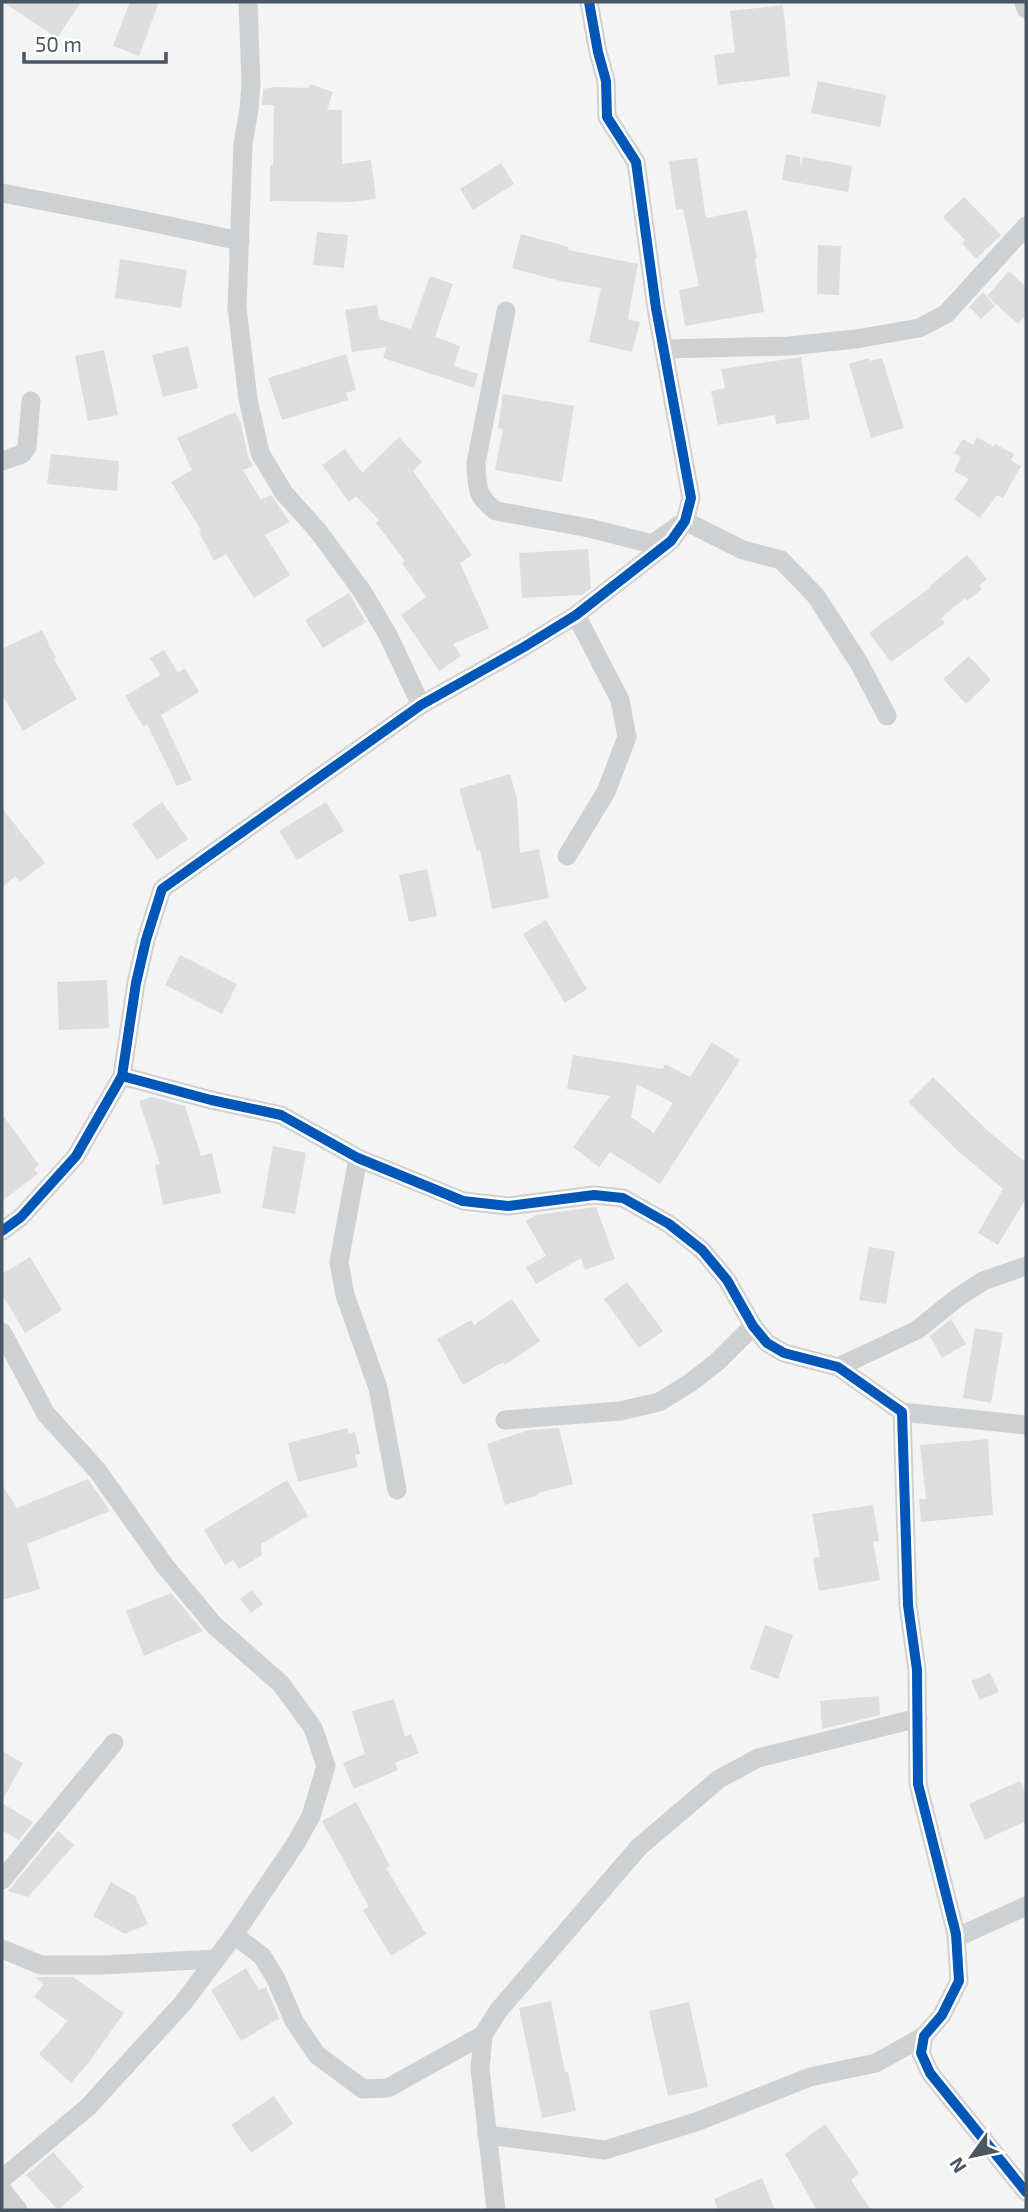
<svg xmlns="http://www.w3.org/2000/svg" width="1028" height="2212" viewBox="0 0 1028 2212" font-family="'Exo 2',sans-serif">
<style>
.building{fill:#ddddde;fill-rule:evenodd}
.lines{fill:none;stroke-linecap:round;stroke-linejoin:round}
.street{stroke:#ced0d2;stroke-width:19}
.cycleway-casing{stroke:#fff;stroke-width:15}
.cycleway{stroke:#0057b8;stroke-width:10}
</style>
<rect width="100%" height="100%" fill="#f4f4f4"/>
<g class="building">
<polygon points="3,2 81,2 57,38"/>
<polygon points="130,2 159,2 139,56 113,46"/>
<polygon points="783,5 790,76 718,85 714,55 735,52 730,11"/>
<polygon points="818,81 886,95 880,127 811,113"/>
<polygon points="310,84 333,92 327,110 342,110 342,164 371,160 376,199 350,202 270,201 270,165 273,165 274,105 262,105 263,89 274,87 308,88"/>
<polygon points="786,154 800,157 801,167 803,157 852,166 848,192 782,180"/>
<polygon points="697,158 706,218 747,210 757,258 755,259 764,312 685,326 679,290 699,286 683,209 676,210 669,161"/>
<polygon points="501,163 514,184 473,210 460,189"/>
<polygon points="964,197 1001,235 976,259 962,243 965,240 943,217"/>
<polygon points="317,232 348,235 344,268 313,265"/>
<polygon points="521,234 569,247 568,250 638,264 628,319 640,322 632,352 589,342 601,288 560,281 512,268"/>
<polygon points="818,245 841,246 839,295 817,294"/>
<polygon points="120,259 187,270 181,308 115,298"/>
<polygon points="1009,271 1026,287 1026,315 1018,324 987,296"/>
<polygon points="430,276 453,284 435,337 460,346 454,366 478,374 474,388 383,358 387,347 352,352 345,310 377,305 379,319 411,329"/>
<polygon points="983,292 995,306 981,319 969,307"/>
<polygon points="188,346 198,388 163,397 152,355"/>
<polygon points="104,350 118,415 88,421 75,356"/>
<polygon points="346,354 356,390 346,393 348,400 282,420 268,378"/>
<polygon points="801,357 810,419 776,424 775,415 718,425 711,391 725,388 721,369"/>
<polygon points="869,358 870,361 882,358 904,428 871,438 849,364"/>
<polygon points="503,394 574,406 562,482 495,470 503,429 498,428"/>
<polygon points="235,412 241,424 248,456 253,466 243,470 261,500 271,495 290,522 265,535 290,575 254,598 226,554 214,561 199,532 201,530 171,482 192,470 177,438"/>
<polygon points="399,437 422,462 413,471 472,555 460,563 489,628 453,644 461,656 439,671 401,615 426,597 402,563 405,561 376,523 379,520 356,496 349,502 322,465 345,449 362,473"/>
<polygon points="977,437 994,447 995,444 1014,454 1011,460 1021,466 1003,498 997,495 980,518 954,499 969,479 954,471 961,457 954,453 963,439 973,445"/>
<polygon points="51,454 119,461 117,491 47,484"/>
<polygon points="588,549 591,588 582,595 522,598 519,553"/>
<polygon points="967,555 987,579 979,586 982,589 967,601 965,598 941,618 945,623 891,662 869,633 931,587 930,586"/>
<polygon points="349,593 366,622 323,648 305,620"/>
<polygon points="42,630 56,658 54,659 77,699 23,731 2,694 2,649"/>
<polygon points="164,650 178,673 185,668 199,692 161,715 192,780 177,786 147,724 143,726 125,696 160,675 150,658"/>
<polygon points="969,656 991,680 966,704 943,679"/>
<polygon points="510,774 517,799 520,853 539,849 549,898 492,909 480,850 477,851 459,789"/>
<polygon points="162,802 188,839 157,860 132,824"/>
<polygon points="326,802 344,831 297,860 279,831"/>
<polygon points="2,808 45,863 20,882 15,876 2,888"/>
<polygon points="427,869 437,916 409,922 399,875"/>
<polygon points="546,920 587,989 565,1003 523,934"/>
<polygon points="180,955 237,984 222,1014 165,985"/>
<polygon points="107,980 109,1028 59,1030 57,982"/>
<path d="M712,1042L740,1060L660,1184L610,1152L599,1167L573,1147L610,1096L567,1089L573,1055L663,1069L665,1064L690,1077ZM637,1084L673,1103L654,1133L631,1117Z"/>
<polygon points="933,1077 987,1130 1026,1163 1026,1198 998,1245 978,1233 1003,1189 959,1152 908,1102"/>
<polygon points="152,1097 185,1106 201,1156 212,1153 221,1193 163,1205 155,1165 160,1164 139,1101"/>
<polygon points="2,1114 39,1165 34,1169 38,1174 2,1201"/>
<polygon points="273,1146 306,1153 295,1214 262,1208"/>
<polygon points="596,1207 615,1259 585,1270 581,1258 536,1284 526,1267 546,1256 526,1221 536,1215"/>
<polygon points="869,1247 895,1251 886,1304 859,1300"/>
<polygon points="30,1257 62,1310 25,1333 2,1294 2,1274"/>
<polygon points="627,1282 663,1331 639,1348 604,1299"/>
<polygon points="512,1299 540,1341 505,1365 503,1362 463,1385 437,1339 471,1320 474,1325"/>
<polygon points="951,1319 966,1344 942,1358 930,1336"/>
<polygon points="975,1328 1003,1333 991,1403 963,1398"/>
<polygon points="347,1428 349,1434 355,1432 360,1454 355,1455 358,1467 298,1482 288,1443"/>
<polygon points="559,1428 573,1484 538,1493 539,1495 505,1505 487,1444 529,1430"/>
<polygon points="988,1439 993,1515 921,1522 919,1499 926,1499 920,1445"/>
<polygon points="88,1479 110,1511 27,1544 40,1589 2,1600 2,1485 17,1508"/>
<polygon points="287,1480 308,1516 261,1544 262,1555 239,1569 233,1560 225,1565 204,1530"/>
<polygon points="873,1505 879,1541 873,1542 880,1580 819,1591 813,1558 820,1557 812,1514"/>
<polygon points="252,1590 263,1604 251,1613 240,1599"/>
<polygon points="171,1593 203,1631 144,1656 126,1611"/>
<polygon points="765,1625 793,1635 778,1679 750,1669"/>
<polygon points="990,1673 999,1692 980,1700 971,1681"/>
<polygon points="879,1696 880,1715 822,1729 820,1701"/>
<polygon points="394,1699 405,1737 411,1734 419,1753 395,1763 398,1770 354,1789 343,1763 365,1754 352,1711"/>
<polygon points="2,1751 23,1763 2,1801"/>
<polygon points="1020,1781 1026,1794 1026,1821 985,1840 969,1804"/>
<polygon points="356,1802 390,1866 386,1868 426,1934 391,1956 363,1910 369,1907 322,1821"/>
<polygon points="2,1803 33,1822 19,1840 2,1830"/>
<polygon points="58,1831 74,1845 28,1897 8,1891"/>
<polygon points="111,1882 135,1896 148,1924 125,1934 93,1916"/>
<polygon points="246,1968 259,1990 266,1987 280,2020 278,2019 241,2041 211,1990"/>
<polygon points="37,1977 73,1977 124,2013 89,2062 71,2083 39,2054 68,2021 34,1997 44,1984 36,1978"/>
<polygon points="551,2001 565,2072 568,2072 576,2111 542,2118 519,2008"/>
<polygon points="689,2002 708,2087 668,2096 649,2011"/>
<polygon points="274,2096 293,2124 251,2153 231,2125"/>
<polygon points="825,2124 859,2173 851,2180 871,2210 817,2210 785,2154"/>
<polygon points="53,2152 84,2187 58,2210 26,2175"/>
<polygon points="762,2178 775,2210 718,2210 714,2199"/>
</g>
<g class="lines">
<g class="street">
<polyline points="248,2 251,83 249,110 243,143 237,308 248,399 260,453 284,493 318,531 362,591 388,635 421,705"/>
<polyline points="1024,2 1026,9"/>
<polyline points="2,193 131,218 240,241"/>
<path d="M506,311L476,463C477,486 476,497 496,511L589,528L652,544L685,521L743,550L781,560L816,596L859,663L887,716"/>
<polyline points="664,349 789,346 856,339 919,328 946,314 1026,226"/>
<polyline points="2,461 22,454 27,447 31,401"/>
<polyline points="567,856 606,792 627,737 620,700 576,615"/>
<polyline points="122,1076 211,1100 281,1115 358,1158 463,1201 508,1206 594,1195 623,1198 669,1224 702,1250 727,1280 753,1326 767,1343 784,1353 838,1367 902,1412 908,1605 917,1670 918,1784 956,1934 959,1981 942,2015 924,2036 921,2053 930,2073 1026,2192"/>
<polyline points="358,1158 339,1262 345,1295 378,1388 397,1490"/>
<polyline points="2,1231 21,1217 76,1156 122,1076 136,983 146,940 162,889 421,705 524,647 576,615 671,541 685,521 691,498 656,308 636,162 607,117 606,81 598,52 589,2"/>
<polyline points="2,1332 46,1414 97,1470 165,1566 214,1625 281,1684 313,1728 326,1766 311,1816 296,1843 234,1935 183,2003 88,2107 2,2179"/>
<polyline points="838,1367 917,1330 957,1298 983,1281 1026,1266"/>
<polyline points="902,1412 1026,1425"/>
<polyline points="505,1420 620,1411 659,1402 690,1383 717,1362 753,1326"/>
<polyline points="2,1880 114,1743"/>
<polyline points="956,1934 964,1934 1026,1906"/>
<polyline points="234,1935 262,1956 276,1979 294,2021 317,2055 363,2089 388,2088 483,2035"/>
<polyline points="2,1949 41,1965 102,1965 216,1959"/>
<polyline points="487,2135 605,2150 696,2122 810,2077 876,2063 924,2036"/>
<polyline points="2,2190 18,2210"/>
<polyline points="496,2210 480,2069 483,2035 498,2011 639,1847 719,1779 758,1758 918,1718"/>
</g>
<g class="cycleway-casing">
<g id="cycleway">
<polyline points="122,1076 211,1100 281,1115 358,1158 463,1201 508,1206 594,1195 623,1198 669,1224 702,1250 727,1280 753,1326 767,1343 784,1353 838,1367 902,1412 908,1605 917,1670 918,1784 956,1934 959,1981 942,2015 924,2036 921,2053 930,2073 1026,2192"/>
<polyline points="2,1231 21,1217 76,1156 122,1076 136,983 146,940 162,889 421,705 524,647 576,615 671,541 685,521 691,498 656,308 636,162 607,117 606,81 598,52 589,2"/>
</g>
</g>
<use href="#cycleway" class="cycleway"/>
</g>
<rect width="1028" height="2212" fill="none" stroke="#4a5661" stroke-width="7"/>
<g transform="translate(972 2156) rotate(237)" stroke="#ffffff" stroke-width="5" paint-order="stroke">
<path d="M0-5L12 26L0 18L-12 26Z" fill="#4a5661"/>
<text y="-10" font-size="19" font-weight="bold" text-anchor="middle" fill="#4a5661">N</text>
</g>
<path d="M24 52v10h142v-10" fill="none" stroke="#4a5661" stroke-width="3.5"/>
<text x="35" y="52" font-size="21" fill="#4a5661" stroke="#ffffff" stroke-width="5" paint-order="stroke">50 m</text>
</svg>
